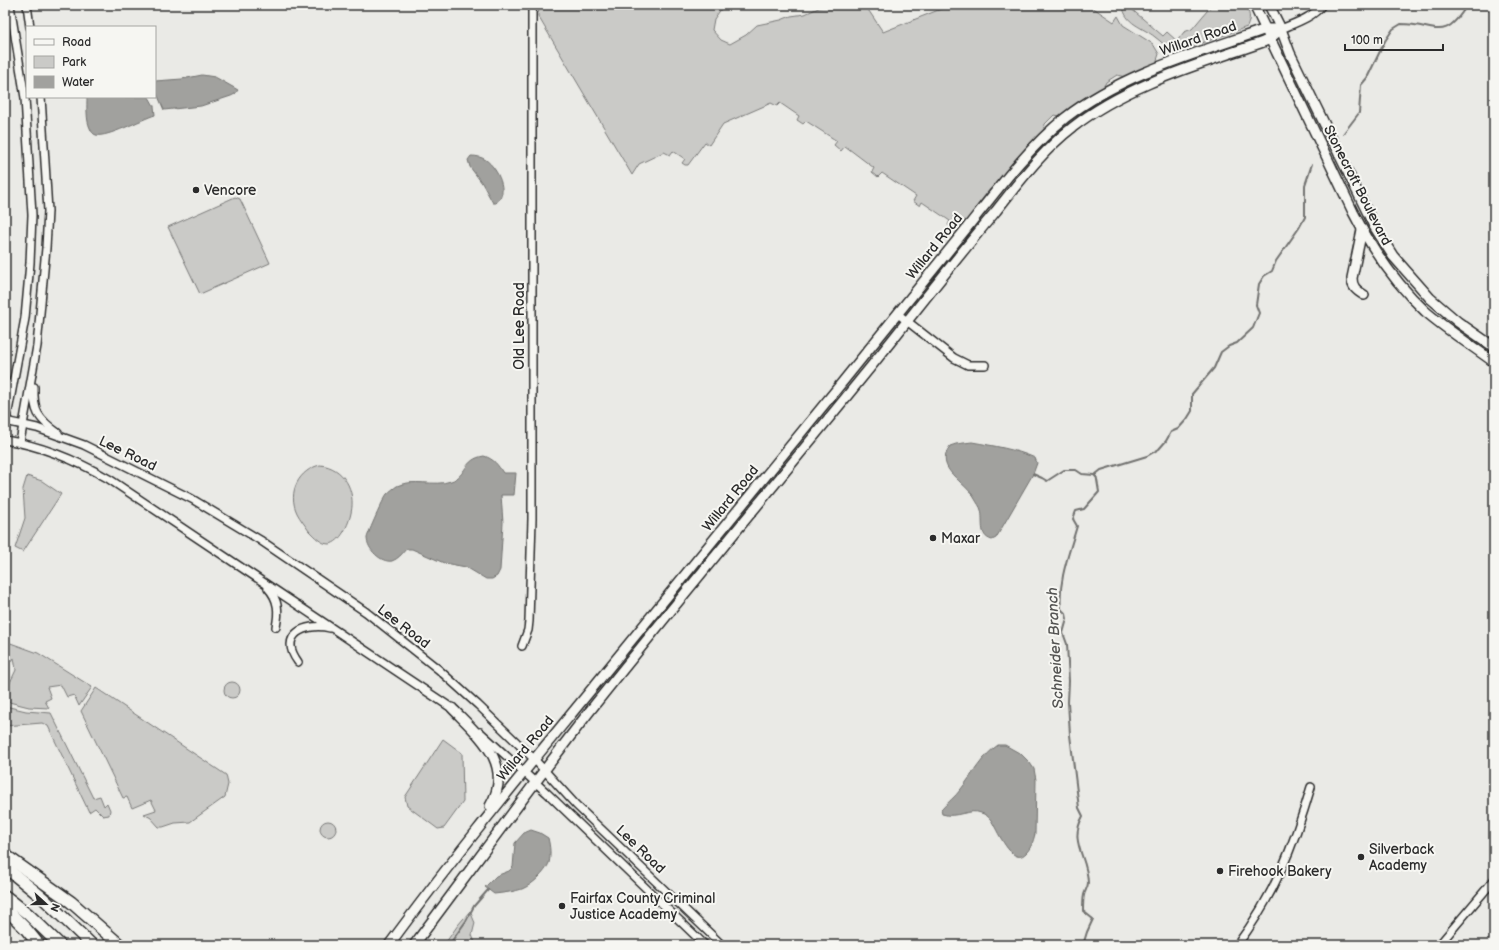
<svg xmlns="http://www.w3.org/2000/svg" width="1499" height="950" viewBox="0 0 1499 950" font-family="'Balsamiq Sans',sans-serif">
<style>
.green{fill:#cacac7;stroke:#7a7a79}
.water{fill:#a1a19e;stroke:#727270}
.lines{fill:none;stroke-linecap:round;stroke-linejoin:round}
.stream{stroke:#727270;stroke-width:2}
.minor-casing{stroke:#2b2b2b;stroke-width:10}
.major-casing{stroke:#2b2b2b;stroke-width:12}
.highway-casing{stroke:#2b2b2b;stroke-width:14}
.minor{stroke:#f6f6f2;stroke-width:7}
.major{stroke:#f6f6f2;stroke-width:9}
.highway{stroke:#f6f6f2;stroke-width:11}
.poi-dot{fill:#2b2b2b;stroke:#f6f6f2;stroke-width:1.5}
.labels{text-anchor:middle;stroke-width:4;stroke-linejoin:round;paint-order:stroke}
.street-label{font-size:14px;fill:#2b2b2b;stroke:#f6f6f2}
.poi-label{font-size:14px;fill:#2b2b2b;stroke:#f6f6f2;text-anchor:start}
.water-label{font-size:15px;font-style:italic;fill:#545453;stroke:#f6f6f2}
</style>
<rect width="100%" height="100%" fill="#eaeae6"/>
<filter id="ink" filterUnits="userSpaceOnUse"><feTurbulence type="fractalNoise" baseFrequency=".025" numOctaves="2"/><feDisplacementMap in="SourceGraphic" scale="8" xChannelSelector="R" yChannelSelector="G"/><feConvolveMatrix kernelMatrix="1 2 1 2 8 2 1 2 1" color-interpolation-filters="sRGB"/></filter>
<g filter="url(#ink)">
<g class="green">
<polygon points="539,5 724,5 714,19 712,30 721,40 730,44 746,35 757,25 781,20 791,16 805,14 825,5 865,5 883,32 951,5 1089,5 1114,22 1118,16 1123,25 1153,44 1159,54 1156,63 1153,65 1125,77 1117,75 1106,82 1103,88 1061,116 1054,115 1045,124 1044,129 1040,136 994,189 990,189 976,207 973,215 960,230 955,231 948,225 950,221 922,202 920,206 913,201 916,196 882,173 878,177 872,172 874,168 845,146 841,151 834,145 837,141 806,121 803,124 797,120 799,116 780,103 777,106 771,103 723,124 709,145 705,142 688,165 685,165 682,163 685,159 673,151 670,155 664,152 639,164 632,175 538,16"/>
<path d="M1123,5H1131L1129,7L1163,36L1167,32L1177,41L1184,32L1192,29L1212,5H1245C1250,13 1251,18 1247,27L1174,53C1167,48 1162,42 1155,37C1143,27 1124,24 1123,5Z"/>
<polygon points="235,197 240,199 270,263 200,294 168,227"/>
<path d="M320,465C344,467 356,491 351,513C349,523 341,543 329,544C321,544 314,536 309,531C305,525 300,519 297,513C287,492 299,470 320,465Z"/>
<polygon points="27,476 42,481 61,494 23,552 15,548 25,518 23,489"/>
<polygon points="5,641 38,653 92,687 79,706 74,695 67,697 61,685 47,687 51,698 45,701 49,708 29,707 5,701 5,693 16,670 14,658 12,661 5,660"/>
<circle cx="232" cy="690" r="8"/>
<polygon points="96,688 226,775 228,784 225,797 190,822 175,823 163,827 159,827 151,818 144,814 156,810 151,800 132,808 127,797 123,798 81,711"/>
<polygon points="5,706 26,711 51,713 93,798 100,796 104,806 107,803 110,810 109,815 103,816 95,808 89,812 48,726 42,723 5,726"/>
<polygon points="443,739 462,753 463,802 444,828 438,829 407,806 405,797"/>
<circle cx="328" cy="829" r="8"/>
<polygon points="470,911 475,923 472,935 476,945 444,945 458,925"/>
</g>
<g class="water">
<polygon points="202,75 215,77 238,90 235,94 231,96 201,106 164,110 155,89 155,81 182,79"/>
<path d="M87,97H149L154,106L155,115C142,119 107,138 96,135C93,134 91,131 90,128C86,120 87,106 87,97Z"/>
<path d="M471,156C477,156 481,157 486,160C497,168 510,192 496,203H493L482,183L470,167L468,160Z"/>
<path d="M972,442C994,446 1015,449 1035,458L1037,463L1033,474L1000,531L996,538L992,540C978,536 984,521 981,510C980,506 977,503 975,499C966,481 933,470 950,446L956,444Z"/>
<path d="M484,456C494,459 498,465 503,473H516L514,495H501L503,523L500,570L497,576L492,579H486L466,567L444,563L412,549H406C402,554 398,559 392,561C381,563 367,549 367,538C368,533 383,499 387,494C390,491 394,488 397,486C413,478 434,487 451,481C467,476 463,459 484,456Z"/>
<path d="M998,745H1005L1021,754L1030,763L1034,769L1036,780L1035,834C1033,842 1031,848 1026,853C1012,868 997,829 991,820C989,817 985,814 981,813C970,808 956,819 942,814L941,810C947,803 955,797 961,789C973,774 982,756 998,745Z"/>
<path d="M531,830L540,833L548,838C550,846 551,855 549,863C545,873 532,885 522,889C513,892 503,893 494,894L485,887L496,876L509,871L513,867L515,843L524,833Z"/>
</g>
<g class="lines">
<g class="stream">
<path d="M1343,134L1359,113L1361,85L1367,78L1385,41L1393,29L1401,24C1437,24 1443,44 1467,5"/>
<polyline points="1033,474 1042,478 1047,481 1064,470 1076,470 1082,474 1094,475 1096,477"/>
<polyline points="449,945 466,921 474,906 488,890"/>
<path d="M1083,945L1087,932L1093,919L1083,911C1083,906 1083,900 1084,895C1085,891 1088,887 1088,883C1088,856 1068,843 1083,816L1079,808L1070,735L1068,702L1069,681L1067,644L1063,633L1067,619L1066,614L1061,609C1058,580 1069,554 1077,526L1073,519L1076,511L1084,509L1099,492L1096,474L1101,470L1147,456L1159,449L1166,441L1171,432L1178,429L1187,419L1192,411V394L1214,368L1221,352L1229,346L1237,343L1253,328L1259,313L1256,305L1259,284L1264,276L1272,271L1276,261L1299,228L1305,217V185L1312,164"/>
</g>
<g class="minor-casing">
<g id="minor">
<polyline points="27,5 30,27"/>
<path d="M1281,29C1295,23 1312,18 1322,5"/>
<polyline points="898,314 954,358 968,365 985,365"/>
<path d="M34,387C33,411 38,419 58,433"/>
<polyline points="5,397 10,384"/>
<polyline points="5,421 37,428 84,445 192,499 260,540 366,612 438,669 478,705 534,759 576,805 722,945"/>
<polyline points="5,428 25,318 30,263 32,215 25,98 10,5"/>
<path d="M5,440C43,446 76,460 109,479L456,711"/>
<polyline points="20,442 37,346 46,248 48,211 41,97"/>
<path d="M268,588C279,600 279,612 276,627"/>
<polyline points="522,646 528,630 529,621 532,519 532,5"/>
<path d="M298,662C278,635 305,622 330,628"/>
<polyline points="480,732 547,793 705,945"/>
<path d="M1237,945C1274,896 1294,845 1311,787"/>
<polyline points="1439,945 1494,880"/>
</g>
</g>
<g class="major-casing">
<g id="major">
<path d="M1254,5L1353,212C1372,249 1395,283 1425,311C1447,330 1471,345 1494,362"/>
<polyline points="1269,5 1281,29 1290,53 1374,226 1393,256 1430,298 1458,322 1494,347"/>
<path d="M1362,230L1352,278C1352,287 1356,290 1364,295"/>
<path d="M452,708C479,736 515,764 490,806"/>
<path d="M389,945C452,859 519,778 586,696C669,594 753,492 836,390C879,336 923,283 966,229C997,190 1027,149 1065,118C1123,73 1198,53 1266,29H1281"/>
<path d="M414,945C472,868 529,789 589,712C682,595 779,480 873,364C914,313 954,261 996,211C1020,181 1043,150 1073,127C1128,84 1198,65 1263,42L1270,39L1281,29"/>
</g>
</g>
<g class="highway-casing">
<g id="highway">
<polyline points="5,855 71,902 120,945"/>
<polyline points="5,867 43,898 92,945"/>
<polyline points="5,896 28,914 60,945"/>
<polyline points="5,908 26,929 39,945"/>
</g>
</g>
<use href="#minor" class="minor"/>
<use href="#major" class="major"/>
<use href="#highway" class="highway"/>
</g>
</g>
<g class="poi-dot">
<circle cx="196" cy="190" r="4"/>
<circle cx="933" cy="538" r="4"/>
<circle cx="1361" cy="857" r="4"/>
<circle cx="1220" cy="871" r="4"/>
<circle cx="562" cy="906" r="4"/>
</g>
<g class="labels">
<g class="street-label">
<text transform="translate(1198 38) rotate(-19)" y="5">Willard Road</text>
<text transform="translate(1358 185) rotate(63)" y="5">Stonecroft Boulevard</text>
<text transform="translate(934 246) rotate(-51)" y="5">Willard Road</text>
<text transform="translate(519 326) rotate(-90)" y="5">Old Lee Road</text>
<text transform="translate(128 453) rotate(26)" y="5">Lee Road</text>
<text transform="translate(730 498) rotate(-51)" y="5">Willard Road</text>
<text transform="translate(404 626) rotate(38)" y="5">Lee Road</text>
<text transform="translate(525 748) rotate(-50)" y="5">Willard Road</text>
<text transform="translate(641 849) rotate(44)" y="5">Lee Road</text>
</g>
<g class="poi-label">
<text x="204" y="195">Vencore</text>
<text x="941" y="543">Maxar</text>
<text x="1369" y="854">Silverback<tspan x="1369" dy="16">Academy</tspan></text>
<text x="1228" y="876">Firehook Bakery</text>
<text x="570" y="903">Fairfax County Criminal<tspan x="570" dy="16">Justice Academy</tspan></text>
</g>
<g class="water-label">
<text transform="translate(1055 648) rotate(-93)" y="5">Schneider Branch</text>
</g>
</g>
<rect width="1499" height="950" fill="none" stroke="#f6f6f2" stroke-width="20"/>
<rect x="10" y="10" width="1479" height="930" fill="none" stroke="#2b2b2b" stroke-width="1.5" filter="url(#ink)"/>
<rect x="26" y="26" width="130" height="72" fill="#f6f6f2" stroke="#a5a5a2"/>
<rect x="34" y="39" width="20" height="6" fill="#f6f6f2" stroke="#a5a5a2"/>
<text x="62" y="46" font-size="12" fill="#2b2b2b">Road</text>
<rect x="34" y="56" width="20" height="12" fill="#cacac7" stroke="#a5a5a2"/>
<text x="62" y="66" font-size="12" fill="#2b2b2b">Park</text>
<rect x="34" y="76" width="20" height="12" fill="#a1a19e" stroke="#a5a5a2"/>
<text x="62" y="86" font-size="12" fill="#2b2b2b">Water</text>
<g transform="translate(46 904) rotate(111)" stroke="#f6f6f2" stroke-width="3" paint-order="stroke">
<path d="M0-3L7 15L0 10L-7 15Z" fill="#2b2b2b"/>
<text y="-6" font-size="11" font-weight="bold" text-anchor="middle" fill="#2b2b2b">N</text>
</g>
<path d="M1345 44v6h98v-6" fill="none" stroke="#2b2b2b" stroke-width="2"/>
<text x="1351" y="44" font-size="12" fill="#2b2b2b" stroke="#f6f6f2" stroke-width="3" paint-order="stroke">100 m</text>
</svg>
